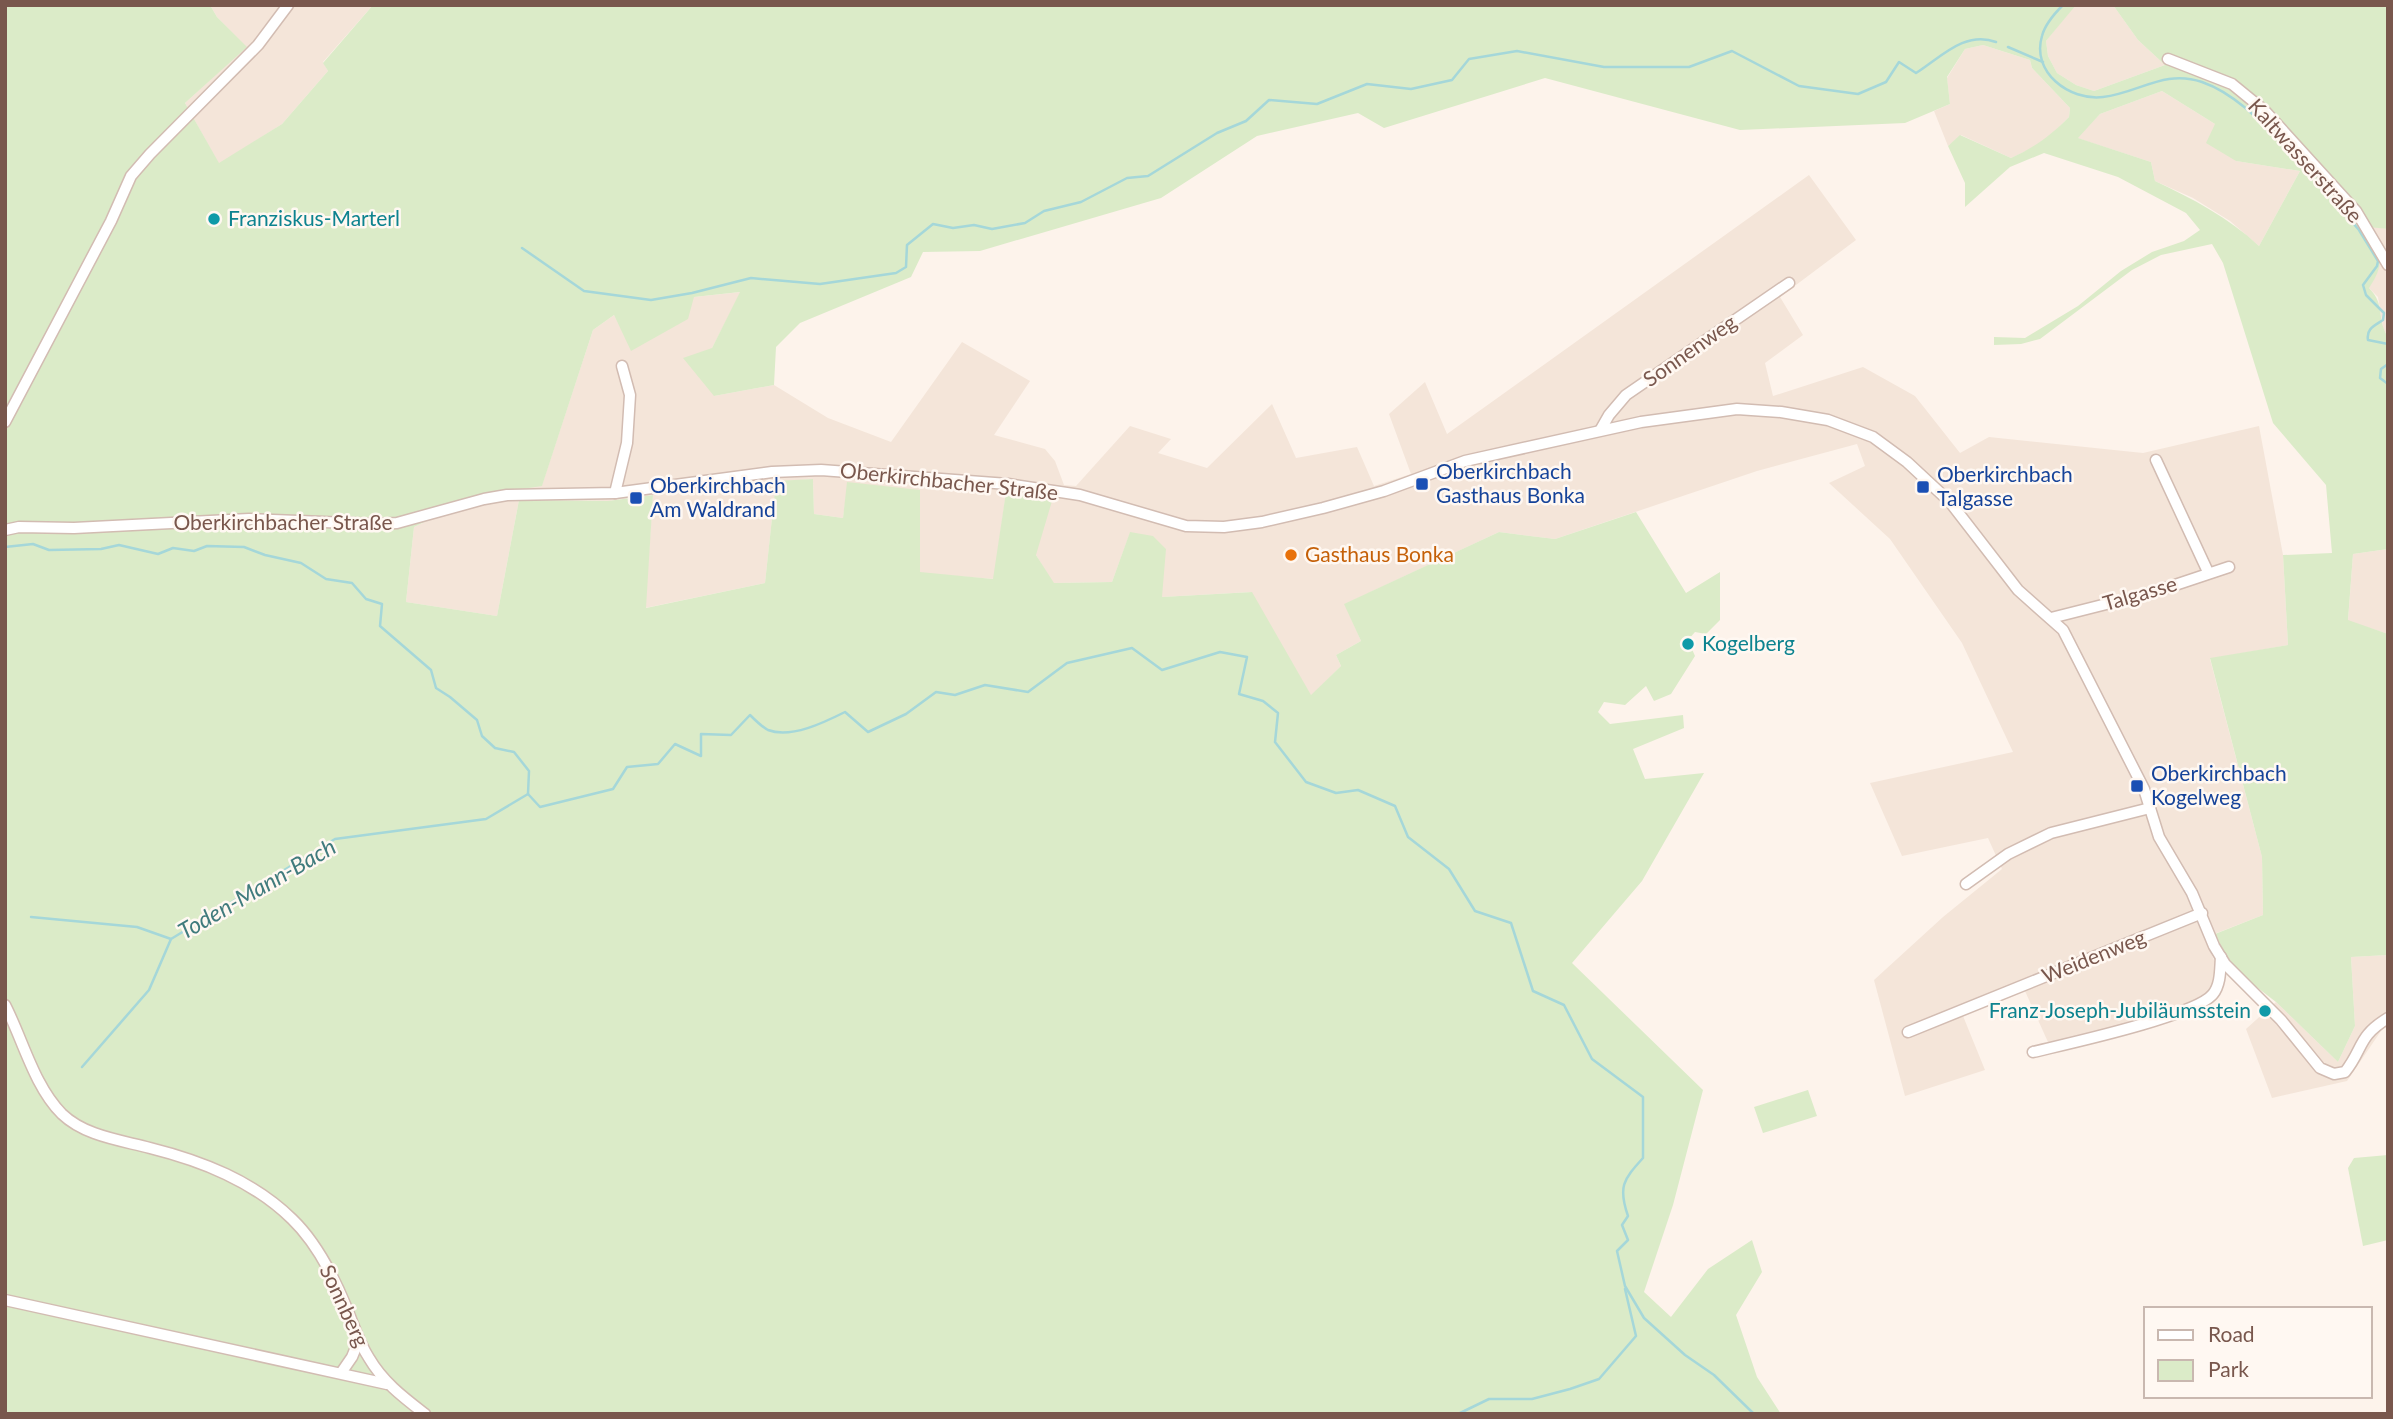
<svg xmlns="http://www.w3.org/2000/svg" width="2393" height="1419" viewBox="0 0 2393 1419" font-family="Lato,sans-serif">
<style>
.residential{fill:#f4e5d9}
.green{fill:#dbebc8;fill-rule:evenodd}
.lines{fill:none;stroke-linecap:round;stroke-linejoin:round}
.stream{stroke:#a5d7d9;stroke-width:2.5}
.minor-casing{stroke:#d2bcb2;stroke-width:13}
.minor{stroke:#fff;stroke-width:10}
.culture-dot{fill:#0f9aa8;stroke:#fff8f2;stroke-width:2.5}
.transit-dot{fill:#1a4fb4;stroke:#fff8f2;stroke-width:2.5}
.food-dot{fill:#e8710a;stroke:#fff8f2;stroke-width:2.5}
.labels{text-anchor:middle;stroke-width:5;stroke-linejoin:round;paint-order:stroke}
.street-label{font-size:21px;fill:#79574d;stroke:#fff8f2}
.culture-label{font-size:21px;fill:#0d838f;stroke:#fff8f2;text-anchor:start}
.transit-label{font-size:21px;fill:#164399;stroke:#fff8f2;text-anchor:start}
.food-label{font-size:21px;fill:#c56008;stroke:#fff8f2;text-anchor:start}
.water-label{font-size:23px;font-style:italic;fill:#407b7d;stroke:#fff8f2}
</style>
<rect width="100%" height="100%" fill="#fdf3eb"/>
<g class="residential">
<polygon points="210,5 373,5 323,62 328,71 282,124 219,164 185,103 246,47 217,17"/>
<polygon points="2075,5 2113,5 2138,40 2165,65 2094,91 2076,85 2057,73 2048,56 2046,41"/>
<polygon points="1983,45 2030,60 2032,68 2070,108 2069,117 2049,137 2033,148 2011,158 1961,135 1948,146 1934,111 1950,104 1947,78 1965,49"/>
<polygon points="2162,91 2215,124 2236,161 2300,171 2259,246 2230,221 2193,198 2155,181 2151,162 2077,138 2100,114"/>
<polygon points="1809,175 1856,240 1780,297 1803,335 1765,363 1773,396 1863,367 1915,396 1960,453 1989,437 2143,453 2259,426 2283,555 2288,645 2210,659 2262,857 2263,915 2204,938 2214,960 2224,972 2213,999 2052,1051 2025,991 1963,1016 1985,1070 1905,1096 1874,980 1943,917 2002,869 1988,838 1902,856 1870,783 2013,752 1962,643 1890,539 1829,483 1865,466 1857,444 1757,471 1555,539 1499,532 1345,604 1361,641 1336,655 1341,666 1311,696 1251,592 1162,597 1130,533 1112,582 1053,583 1036,555 1006,493 994,579 919,573 848,482 843,518 814,514 813,479 776,482 765,583 645,608 653,495 609,501 519,500 497,616 406,602 414,527 481,495 542,485 593,330 614,315 632,350 694,297 741,292 712,348 714,396 774,385 828,418 891,442 962,342 1030,381 994,435 1045,449 1055,461 1064,485 1076,486 1130,426 1171,439 1158,453 1207,468 1272,404 1296,458 1357,447 1374,486 1411,474 1389,414 1425,382 1447,434"/>
<polygon points="2369,226 2388,229 2388,337 2383,328 2378,297 2369,288"/>
<polygon points="2388,549 2388,634 2348,621 2353,554"/>
<polygon points="2388,955 2388,1027 2383,1028 2347,1081 2272,1098 2246,1029 2276,1002 2338,1062 2355,1026 2351,957"/>
</g>
<g class="green">
<path d="M5,5H210L217,17L247,47L185,103L219,163L282,124L328,71L323,63L373,5H2076L2046,41L2048,56L2057,73L2076,85L2094,91L2165,65L2138,40L2113,5H2388V229L2369,227C2379,255 2387,261 2369,288C2386,305 2376,318 2388,337V549L2353,554L2348,620L2388,634V955L2351,957L2355,1026L2338,1062L2276,1002L2241,975L2224,952L2215,934L2263,915L2262,857L2210,658L2288,645L2283,555L2332,553L2326,485L2273,423L2223,263L2212,244L2161,255L2132,270L2040,339L2021,344L1994,345V337L2025,338L2078,306L2121,271L2152,252L2184,241L2200,230L2186,213L2118,177L2044,153L2010,167L1965,207V183L1948,146L1960,135L2011,158C2034,148 2051,135 2069,117L2070,108L2032,68L2030,60L1983,45L1965,49L1947,77L1950,104L1905,123L1740,130L1545,78L1384,128L1358,113L1257,136L1161,198L980,251L923,252L911,277L800,323L776,347L774,385L714,396L683,358L712,348L740,292L694,297L688,319L631,351L614,315L593,330L542,486L481,495L414,527L406,602L497,616L519,500L608,501L653,495L646,608L765,583L776,481L813,479L814,514L843,518L847,482L920,490V572L993,579L1006,492L1052,501L1036,555L1054,583L1112,582L1130,532L1153,536L1166,549L1162,597L1252,592L1311,695L1341,666L1336,655L1361,641L1344,604L1499,532L1555,539L1636,512L1686,593L1720,572V620L1706,634L1695,632L1688,640L1695,656L1671,694L1654,701L1646,686L1625,705L1604,702L1598,712L1610,724L1683,715L1684,728L1633,749L1645,779L1704,773L1642,881L1572,963L1703,1090L1673,1205L1644,1292L1671,1317L1708,1269L1752,1240L1762,1272L1736,1315L1757,1377L1781,1414H5ZM2162,91L2215,124L2206,143L2236,161L2300,171L2259,246C2228,217 2193,199 2155,181L2151,162L2078,138L2100,114Z"/>
<polygon points="1808,1090 1817,1116 1763,1133 1754,1107"/>
<polygon points="2388,1155 2388,1240 2363,1246 2348,1168 2354,1158"/>
</g>
<g class="lines">
<g class="stream">
<path d="M2063,5C2054,14 2045,24 2042,36C2031,72 2069,101 2103,97C2139,93 2164,69 2202,82C2245,97 2276,140 2309,170"/>
<polyline points="2008,47 2043,62"/>
<path d="M2316,180L2359,230L2378,261L2377,266L2363,285L2366,295L2384,313L2383,320C2374,326 2366,329 2368,340L2388,344"/>
<path d="M522,248L584,291L651,300L692,293L751,278L820,284L896,273L906,267L907,245L933,224L953,228L974,225L992,229L1025,223L1044,211L1081,202L1127,178L1148,176L1217,133L1246,121L1269,100L1317,104L1367,84L1411,89L1452,80L1469,59L1517,51L1604,67H1689L1732,51L1799,86L1858,94L1886,82L1899,62L1916,73C1940,58 1965,30 1996,42"/>
<polyline points="2388,364 2381,369 2380,378 2388,384"/>
<polyline points="5,547 33,544 49,550 101,549 119,545 158,554 173,548 194,551 207,546 244,547 265,555 301,563 326,579 352,583 366,599 382,604 380,626 431,670 436,688 450,697 477,720 482,736 495,748 514,752 529,771 528,794"/>
<path d="M31,917L137,927L171,939L335,839L486,819L528,794L540,807L613,789L627,767L658,764L675,744L701,756V734L731,735L750,715C755,720 762,727 768,730C791,739 825,722 845,712L868,732L906,714L936,692L955,695L985,685L1028,692L1067,663L1132,648L1162,670L1220,652L1247,657L1239,694L1263,701L1278,713L1275,742L1306,782L1336,793L1358,790L1395,806L1408,837L1449,869L1475,911L1511,923L1533,991L1564,1005L1592,1059L1643,1097V1158C1623,1180 1618,1187 1628,1216L1622,1225L1628,1240L1617,1251L1625,1286L1644,1318L1685,1355L1714,1375L1754,1414"/>
<polyline points="82,1067 149,990 171,939"/>
<polyline points="1458,1414 1489,1399 1532,1399 1570,1389 1599,1379 1636,1336 1625,1289"/>
</g>
<g class="minor-casing">
<g id="minor">
<polyline points="2168,59 2232,84 2265,111 2356,211 2388,265"/>
<polyline points="5,422 111,221 131,176 150,154 258,45 288,5"/>
<polyline points="1601,429 1609,415 1626,395 1789,283"/>
<polyline points="2156,460 2208,572"/>
<polyline points="615,493 627,443 630,395 622,366"/>
<path d="M5,530L19,527L74,528L249,519L375,524L397,523L484,499L507,495L615,493L772,472L821,470L1008,484L1080,495L1186,526L1224,527L1262,522L1323,508L1384,491L1465,461L1641,422L1737,409L1781,412L1828,420L1873,437L1907,462L1950,502L2018,590L2063,630L2144,789L2159,837L2192,893L2214,946L2225,964L2281,1020L2320,1068L2334,1074L2345,1072C2364,1048 2357,1037 2388,1018"/>
<polyline points="2051,618 2154,592 2229,567"/>
<polyline points="1966,884 2008,854 2051,833 2150,808"/>
<path d="M5,1005C23,1040 34,1086 62,1114C85,1136 120,1140 150,1148C202,1161 253,1181 292,1219C317,1243 334,1277 347,1309C354,1326 359,1343 369,1358C383,1382 403,1397 425,1414"/>
<polyline points="1908,1032 2202,913"/>
<path d="M2033,1052C2066,1044 2196,1016 2213,994C2221,984 2220,969 2221,957"/>
<polyline points="5,1300 387,1384"/>
<polyline points="341,1373 352,1357 359,1340"/>
</g>
</g>
<use href="#minor" class="minor"/>
</g>
<g class="culture-dot">
<circle cx="214" cy="219" r="7"/>
<circle cx="1688" cy="644" r="7"/>
<circle cx="2265" cy="1011" r="7"/>
</g>
<g class="transit-dot">
<rect x="1415" y="477" width="14" height="14" rx="3.5"/>
<rect x="1916" y="480" width="14" height="14" rx="3.5"/>
<rect x="629" y="491" width="14" height="14" rx="3.5"/>
<rect x="2130" y="779" width="14" height="14" rx="3.5"/>
</g>
<circle class="food-dot" cx="1291" cy="555" r="7"/>
<g class="labels">
<g class="street-label">
<text transform="translate(2305 161) rotate(48)" y="7">Kaltwasserstraße</text>
<text transform="translate(1690 351) rotate(-35)" y="7">Sonnenweg</text>
<text transform="translate(949 482) rotate(6)" y="7">Oberkirchbacher Straße</text>
<text x="283" y="530">Oberkirchbacher Straße</text>
<text transform="translate(2140 594) rotate(-16)" y="7">Talgasse</text>
<text transform="translate(2094 957) rotate(-22)" y="7">Weidenweg</text>
<text transform="translate(344 1306) rotate(65)" y="7">Sonnberg</text>
</g>
<g class="culture-label">
<text x="228" y="226">Franziskus-Marterl</text>
<text x="1702" y="651">Kogelberg</text>
<text x="2251" y="1018" text-anchor="end">Franz-Joseph-Jubiläumsstein</text>
</g>
<g class="transit-label">
<text x="1436" y="479">Oberkirchbach<tspan x="1436" dy="24">Gasthaus Bonka</tspan></text>
<text x="1937" y="482">Oberkirchbach<tspan x="1937" dy="24">Talgasse</tspan></text>
<text x="650" y="493">Oberkirchbach<tspan x="650" dy="24">Am Waldrand</tspan></text>
<text x="2151" y="781">Oberkirchbach<tspan x="2151" dy="24">Kogelweg</tspan></text>
</g>
<g class="food-label">
<text x="1305" y="562">Gasthaus Bonka</text>
</g>
<g class="water-label">
<text transform="translate(257 889) rotate(-30)" y="8">Toden-Mann-Bach</text>
</g>
</g>
<rect width="2393" height="1419" fill="none" stroke="#79574d" stroke-width="14"/>
<rect x="2144" y="1307" width="228" height="91" fill="#fff8f2" stroke="#c9b8b0" stroke-width="2"/>
<rect x="2158" y="1330" width="35" height="10" fill="#ffffff" stroke="#c9b8b0" stroke-width="2"/>
<text x="2208" y="1342" font-size="21" fill="#79574d">Road</text>
<rect x="2158" y="1360" width="35" height="21" fill="#dbebc8" stroke="#c9b8b0" stroke-width="2"/>
<text x="2208" y="1377" font-size="21" fill="#79574d">Park</text>
</svg>
